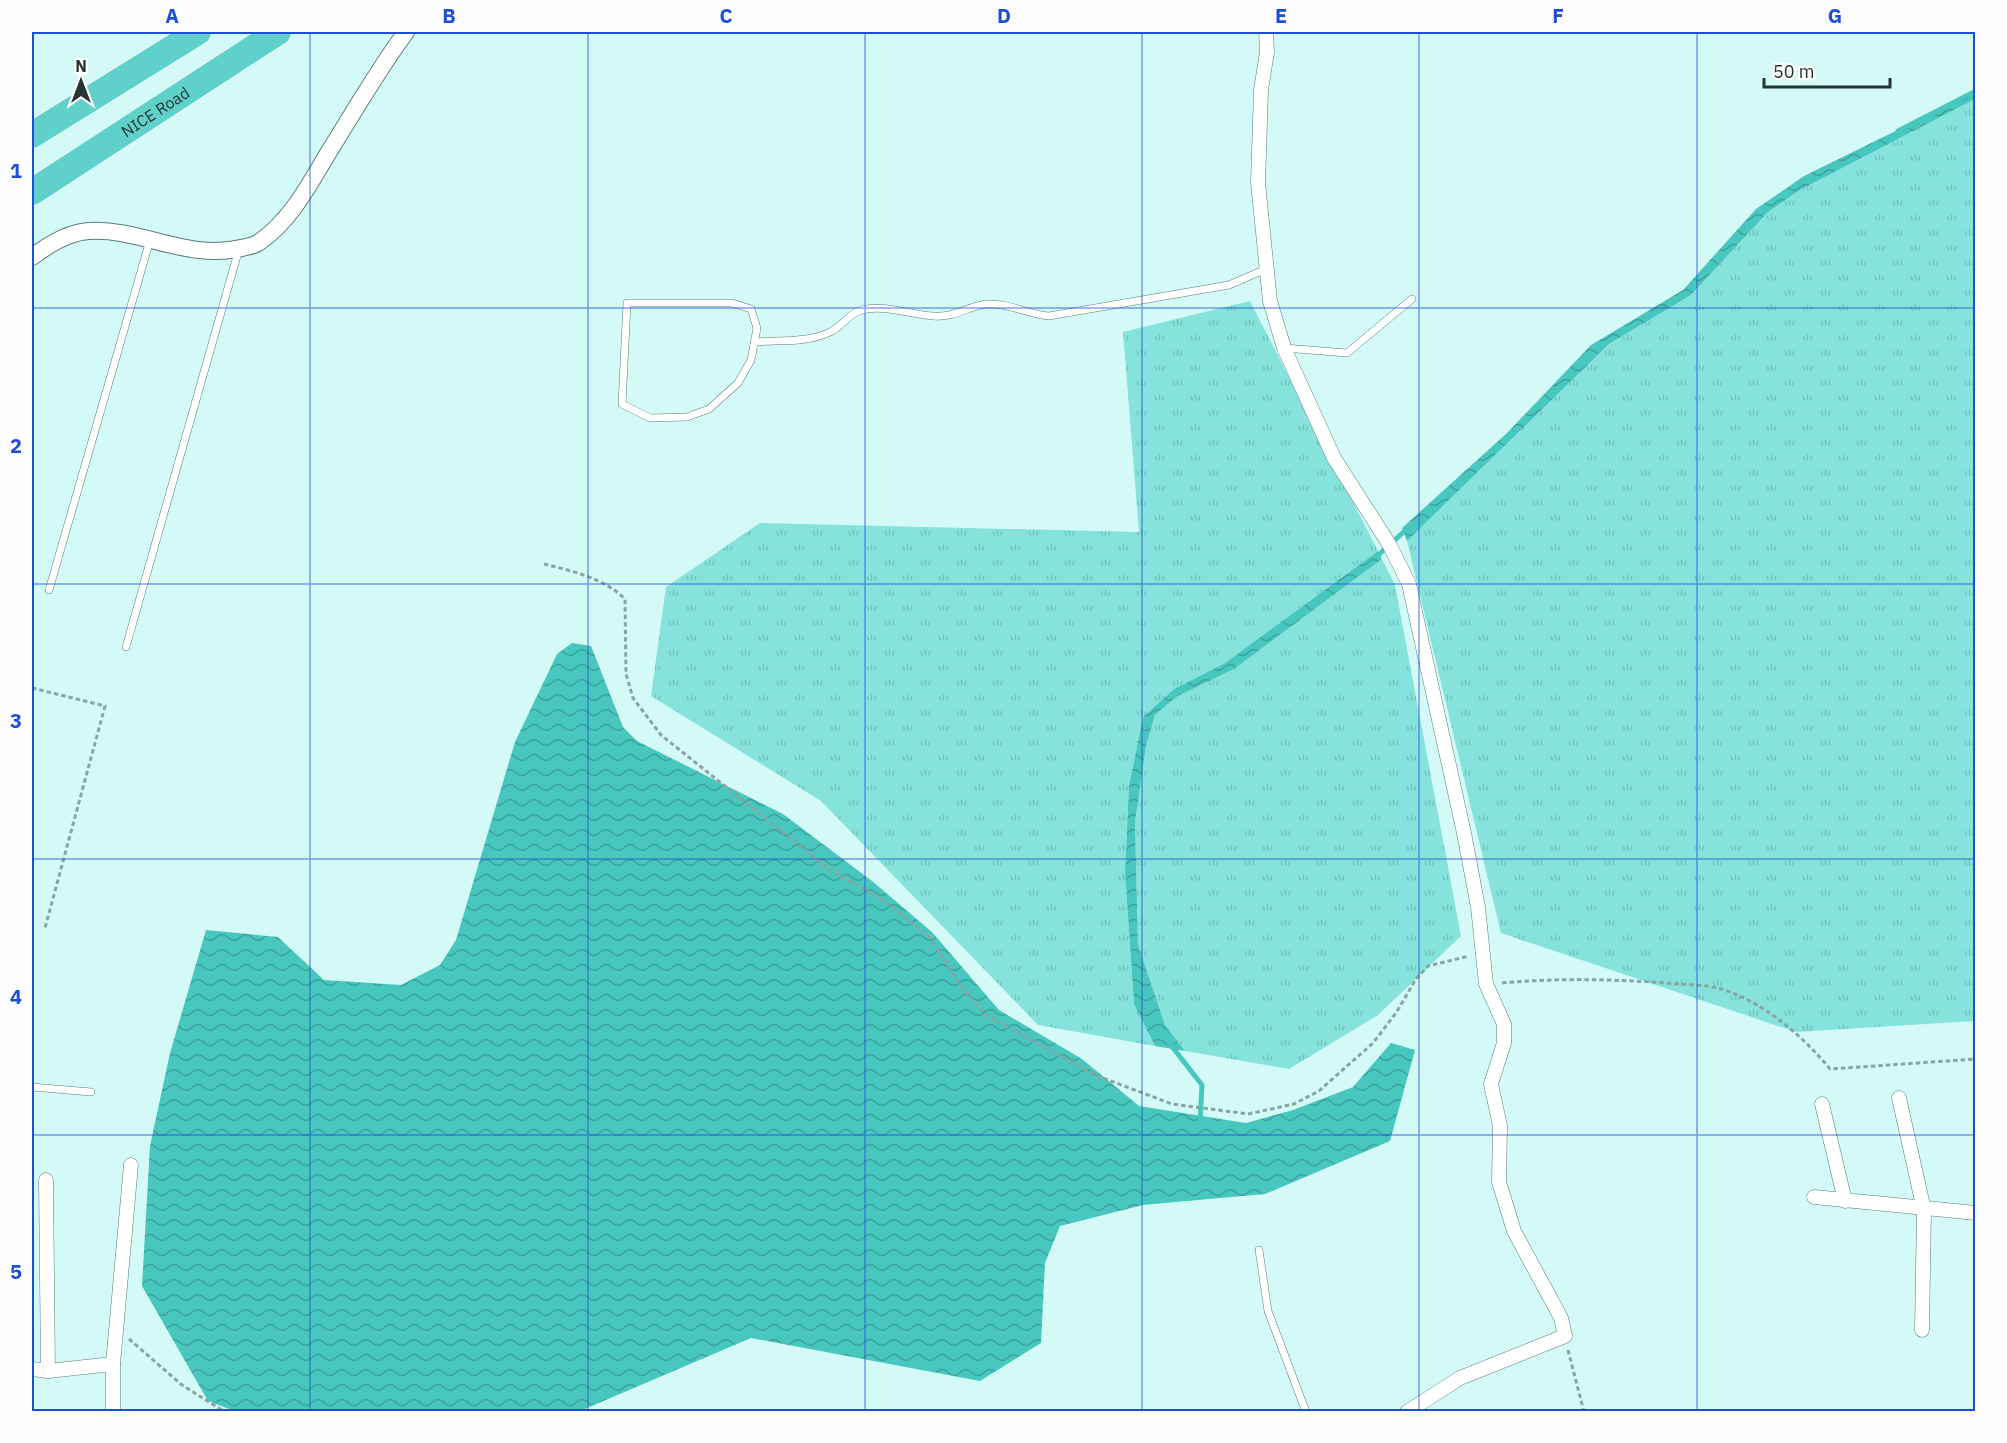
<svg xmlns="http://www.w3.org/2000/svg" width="2007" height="1443" viewBox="0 0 2007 1443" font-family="'IBM Plex Sans',sans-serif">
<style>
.grass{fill:url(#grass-tufts)}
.water{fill:url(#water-waves)}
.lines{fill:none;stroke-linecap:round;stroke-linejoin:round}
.stream{stroke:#48c7bf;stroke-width:5}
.service-casing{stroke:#5a7d7a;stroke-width:8}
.minor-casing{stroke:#5a7d7a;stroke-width:15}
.tertiary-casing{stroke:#5a7d7a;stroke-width:18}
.motorway-casing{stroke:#fff;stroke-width:27}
.path{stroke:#88a5a2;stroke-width:3;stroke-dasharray:4.5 3;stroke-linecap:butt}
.service{stroke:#fff;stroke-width:7}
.minor{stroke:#fff;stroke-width:14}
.tertiary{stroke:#fff;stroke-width:16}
.motorway{stroke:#5fd1ca;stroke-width:26}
.grid{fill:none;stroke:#1d4ed8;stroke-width:1.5;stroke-opacity:0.55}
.labels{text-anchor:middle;stroke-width:4.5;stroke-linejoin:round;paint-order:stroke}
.street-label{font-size:16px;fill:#253432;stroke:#fefefe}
.neatline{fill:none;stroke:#1d4ed8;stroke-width:2}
.grid-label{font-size:20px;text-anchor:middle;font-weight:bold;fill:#1d4ed8}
</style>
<defs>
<pattern id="grass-tufts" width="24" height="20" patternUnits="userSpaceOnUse" patternTransform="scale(1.5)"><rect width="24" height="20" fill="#85e3dc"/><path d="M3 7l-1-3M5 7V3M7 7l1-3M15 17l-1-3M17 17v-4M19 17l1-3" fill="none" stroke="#73c3bd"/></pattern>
<pattern id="water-waves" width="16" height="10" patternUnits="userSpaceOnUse" patternTransform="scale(1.5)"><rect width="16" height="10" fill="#48c7bf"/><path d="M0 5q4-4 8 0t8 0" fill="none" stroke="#3ca29c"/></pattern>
</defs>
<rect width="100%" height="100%" fill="#d3faf6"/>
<g class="grass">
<polygon points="1975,99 1975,1021 1796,1032 1501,933 1407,541 1609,344 1691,295 1767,213 1798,191"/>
<polygon points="1250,301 1378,551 1225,663 1174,689 1143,717 1129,786 1125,873 1134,1004 1155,1046 1038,1025 821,801 651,696 666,587 760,523 1139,532 1123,332"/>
<polygon points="1382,559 1395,585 1461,936 1378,1015 1289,1069 1185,1051 1165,1025 1138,945 1135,822 1146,746 1155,715 1176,697 1234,669"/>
</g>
<g class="water">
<polygon points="1975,92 1975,99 1798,191 1767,213 1691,295 1609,344 1407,541 1402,528 1507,433 1591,345 1683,290 1756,209 1804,176"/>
<polygon points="1378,551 1382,559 1234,669 1176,697 1155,715 1146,746 1135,822 1138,945 1165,1025 1185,1051 1155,1046 1134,1004 1125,873 1129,786 1143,717 1174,689 1225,663"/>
<polygon points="572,643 591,646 623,727 637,741 783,814 872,881 932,932 999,1010 1082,1059 1139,1106 1246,1123 1293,1110 1353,1087 1391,1043 1415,1050 1390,1141 1265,1194 1143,1205 1060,1226 1045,1263 1041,1343 980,1381 751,1338 580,1411 237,1412 208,1401 142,1286 150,1146 170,1053 206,930 278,937 324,980 401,985 440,965 456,940 515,742 557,654"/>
</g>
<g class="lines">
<g class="stream">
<polyline points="1898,131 1976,91"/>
<polyline points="1376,557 1407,529"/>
<polyline points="1170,1044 1202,1085 1200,1123"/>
</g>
<g class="service-casing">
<g id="service">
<polygon points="627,303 732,303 751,309 757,328 751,360 738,383 709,409 687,417 650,418 622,404"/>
<path d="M755,342C779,340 810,343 832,331C842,326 850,313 861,310C885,304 910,315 934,316C954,318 971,305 987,304C1009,303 1027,314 1049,316L1229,285L1266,269"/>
<polyline points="1284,348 1347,353 1412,299"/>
<polyline points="49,590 150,240"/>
<polyline points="126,647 239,249"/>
<polyline points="32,1087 91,1092"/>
<polyline points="1259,1250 1268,1311 1306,1412"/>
</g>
</g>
<g class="minor-casing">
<g id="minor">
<polyline points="1266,32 1267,52 1261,90 1258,183 1270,301 1284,348 1334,458 1389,544 1409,584 1464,833 1478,907 1486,984 1504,1024 1504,1043 1491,1084 1500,1126 1499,1182 1514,1231 1561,1318 1565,1336 1460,1378 1407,1412"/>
<polyline points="1899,1098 1924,1210 1922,1330"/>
<polyline points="1822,1104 1845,1201"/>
<polyline points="46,1180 48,1371 113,1364 131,1165"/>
<polyline points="1814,1197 1976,1213"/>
<polyline points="32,1369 48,1371"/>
<polyline points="113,1412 113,1364"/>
</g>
</g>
<g class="tertiary-casing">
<path id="tertiary" d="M32,257C48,245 68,232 89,231C141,228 188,261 241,248C247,247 253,246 258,243C291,221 310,183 330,150C355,110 378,70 406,32"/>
</g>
<g class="motorway-casing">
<g id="motorway">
<polyline points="32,135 198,32"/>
<path id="s1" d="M32,192L278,32"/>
</g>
</g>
<g class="path">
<path d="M544,564C572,571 604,578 625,599L626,674L633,698L661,735L830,870L884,900L931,939L962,987L984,1014L1095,1075L1172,1104L1248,1114L1294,1104L1319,1091L1373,1043L1396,1013L1416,979L1428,966L1469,956"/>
<polyline points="32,688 105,706 45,928"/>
<path d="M1502,983C1558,978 1610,979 1666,983C1683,985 1704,984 1721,989C1762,1001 1803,1036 1830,1069L1976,1059"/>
<polyline points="129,1339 182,1385 225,1412"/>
<polyline points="1568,1350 1584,1412"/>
</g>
<use href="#service" class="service"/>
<use href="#minor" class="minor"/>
<use href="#tertiary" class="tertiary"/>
<use href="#motorway" class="motorway"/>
</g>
<path class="grid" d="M310,32V1412M588,32V1412M865,32V1412M1142,32V1412M1419,32V1412M1697,32V1412M32,308H1976M32,584H1976M32,859H1976M32,1135H1976"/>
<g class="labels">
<g class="street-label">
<text dy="6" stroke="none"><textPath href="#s1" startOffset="147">NICE Road</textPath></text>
</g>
</g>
<rect width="2007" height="1443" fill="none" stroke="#fefefe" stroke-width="66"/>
<g transform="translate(81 81)" stroke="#fefefe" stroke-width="4.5" paint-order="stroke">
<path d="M0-4.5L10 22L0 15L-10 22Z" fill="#253432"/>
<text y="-9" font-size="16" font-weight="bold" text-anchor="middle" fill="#253432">N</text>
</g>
<path d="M1764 78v9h126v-9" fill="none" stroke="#253432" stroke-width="3"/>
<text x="1773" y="78" font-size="18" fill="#253432" stroke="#fefefe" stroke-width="4.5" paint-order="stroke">50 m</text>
<rect x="33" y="33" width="1941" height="1377" class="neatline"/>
<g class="grid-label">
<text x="172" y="23">A</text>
<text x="449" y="23">B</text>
<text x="726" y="23">C</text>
<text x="1004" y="23">D</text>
<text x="1281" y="23">E</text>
<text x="1558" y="23">F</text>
<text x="1835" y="23">G</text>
<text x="16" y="178">1</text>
<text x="16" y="453">2</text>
<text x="16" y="728">3</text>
<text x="16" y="1004">4</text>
<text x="16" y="1279">5</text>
</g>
</svg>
